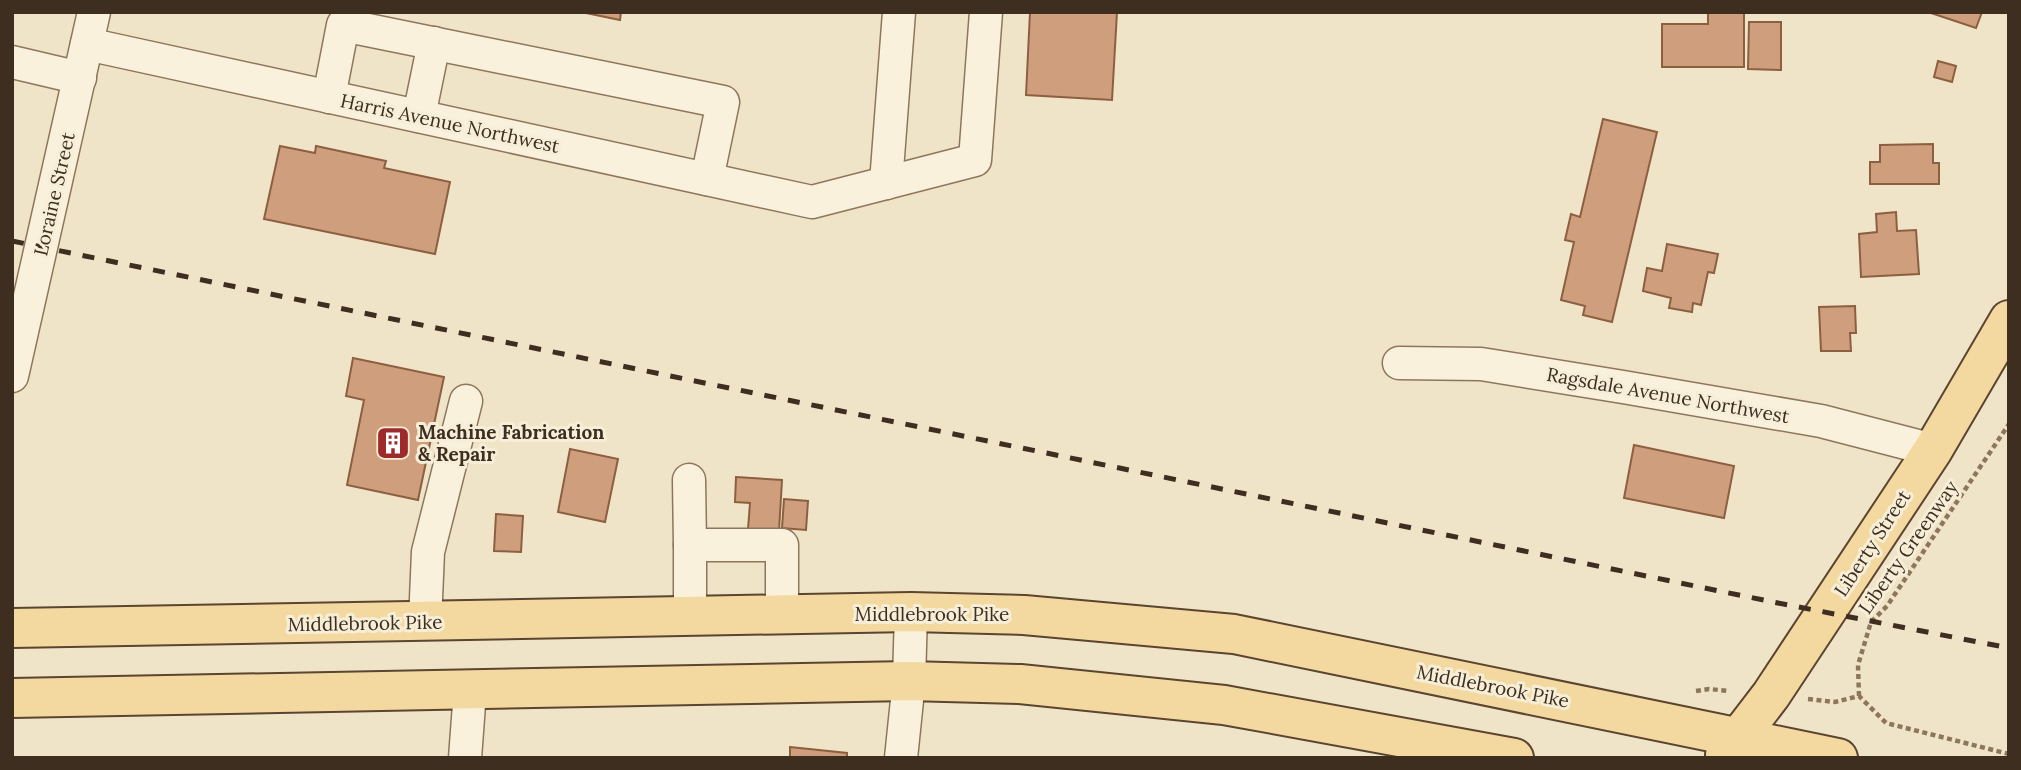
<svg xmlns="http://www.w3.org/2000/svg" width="2021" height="770" viewBox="0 0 2021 770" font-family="Lora,serif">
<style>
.building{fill:#cf9f7d;stroke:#8d5f41;stroke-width:2}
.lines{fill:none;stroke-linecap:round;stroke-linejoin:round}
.minor-casing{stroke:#8d765c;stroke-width:35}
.major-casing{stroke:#5b4430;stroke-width:42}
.path{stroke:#8d765c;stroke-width:4.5;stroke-dasharray:5 3.5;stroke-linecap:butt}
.minor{stroke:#faf1dc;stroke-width:32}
.major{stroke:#f3d9a0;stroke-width:38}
.rail{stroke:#3d2e20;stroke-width:5;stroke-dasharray:12 12;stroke-linecap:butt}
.labels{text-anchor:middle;stroke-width:6;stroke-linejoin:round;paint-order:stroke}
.street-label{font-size:19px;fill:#3d2e20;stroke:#f7eed8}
.poi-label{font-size:19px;font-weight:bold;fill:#3d2e20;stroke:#f7eed8;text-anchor:start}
</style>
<rect width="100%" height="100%" fill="#f0e4c8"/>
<g class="building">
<polygon points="581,12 621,12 620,20"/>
<polygon points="1030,12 1117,12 1112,100 1026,95"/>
<polygon points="1708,12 1744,12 1744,67 1662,67 1662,24 1708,24"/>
<polygon points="1928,12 1982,12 1976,28"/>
<polygon points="1749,22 1781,22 1781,70 1748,69"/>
<polygon points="1938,61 1956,66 1952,82 1934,77"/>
<polygon points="1603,119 1657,132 1612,322 1583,315 1585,306 1561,300 1574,242 1565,240 1571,214 1580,217"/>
<polygon points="1933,144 1933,163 1939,163 1939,184 1870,184 1870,162 1880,162 1880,145"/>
<polygon points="280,146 315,153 316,146 386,161 384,168 450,182 435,254 264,219"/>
<polygon points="1896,212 1897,231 1916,230 1919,274 1861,277 1859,234 1877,232 1876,214"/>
<polygon points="1667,244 1718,254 1714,273 1708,272 1701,305 1693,303 1692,312 1669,308 1671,298 1643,291 1647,268 1662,271"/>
<polygon points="1855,306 1856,333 1850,333 1851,351 1821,351 1819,307"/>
<polygon points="353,358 444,377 418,500 347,485 364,400 346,396"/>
<polygon points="1634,445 1734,466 1724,518 1624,498"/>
<polygon points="570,449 618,459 605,522 558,512"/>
<polygon points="736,477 782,480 779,531 748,529 750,503 735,502"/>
<polygon points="784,499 808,501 806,530 782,528"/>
<polygon points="496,514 523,516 521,552 494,551"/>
<polygon points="790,747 847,753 847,758 790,758"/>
</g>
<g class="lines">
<g class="minor-casing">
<g id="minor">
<polyline points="87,44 812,202 975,160 986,12"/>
<polyline points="12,62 80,78"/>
<polyline points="329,97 343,25 723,102 707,179"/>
<polyline points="419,116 434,43"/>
<polyline points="886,183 899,12"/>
<polyline points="1399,363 1481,364 1623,387 1821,421 1933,450"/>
<polyline points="12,376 94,12"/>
<polyline points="689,480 690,545"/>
<polyline points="690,616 690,545 782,545 782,614"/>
<polyline points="425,622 428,552 466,401"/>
<polyline points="465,758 470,691"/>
<polyline points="901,758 909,681 911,612"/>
</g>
</g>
<g class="major-casing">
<g id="major">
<polyline points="12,628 911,612 1024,615 1234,634 1838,758"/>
<polyline points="12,698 909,681 1020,684 1224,705 1514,758"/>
<polyline points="1725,755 1771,695 1933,450 2009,320"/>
</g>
</g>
<g class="path">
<polyline points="1696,691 1709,689 1729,691"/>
<polyline points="1859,696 1858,665 1871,622 1887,606 2009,424"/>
<polyline points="1808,699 1835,702 1859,696 1886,723 2009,754"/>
</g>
<use href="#minor" class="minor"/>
<use href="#major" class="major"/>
<polyline class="rail" points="12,241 1773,602 2009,648"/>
</g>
<defs>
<g id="building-square" transform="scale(1.75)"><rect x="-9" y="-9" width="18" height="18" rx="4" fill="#9e2a2b" stroke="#f7eed8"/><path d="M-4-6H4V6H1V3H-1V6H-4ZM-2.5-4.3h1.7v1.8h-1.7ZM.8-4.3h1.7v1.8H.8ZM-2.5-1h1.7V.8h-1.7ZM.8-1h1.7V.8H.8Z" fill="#fff"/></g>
</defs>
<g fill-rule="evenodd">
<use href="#building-square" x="393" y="443"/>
</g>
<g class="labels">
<g class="street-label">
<text transform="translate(450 123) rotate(12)" y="7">Harris Avenue Northwest</text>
<text transform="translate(54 194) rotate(-77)" y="7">Loraine Street</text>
<text transform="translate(1668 395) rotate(10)" y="7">Ragsdale Avenue Northwest</text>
<text transform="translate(1872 543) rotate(-57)" y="7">Liberty Street</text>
<text transform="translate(1908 547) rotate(-55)" y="7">Liberty Greenway</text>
<text x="932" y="621">Middlebrook Pike</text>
<text transform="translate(365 623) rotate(-1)" y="7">Middlebrook Pike</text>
<text transform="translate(1493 686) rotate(11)" y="7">Middlebrook Pike</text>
</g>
<g class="poi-label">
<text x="418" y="439">Machine Fabrication<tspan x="418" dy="22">&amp; Repair</tspan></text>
</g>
</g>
<rect width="2021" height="770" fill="none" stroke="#3d2e20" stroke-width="28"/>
</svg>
